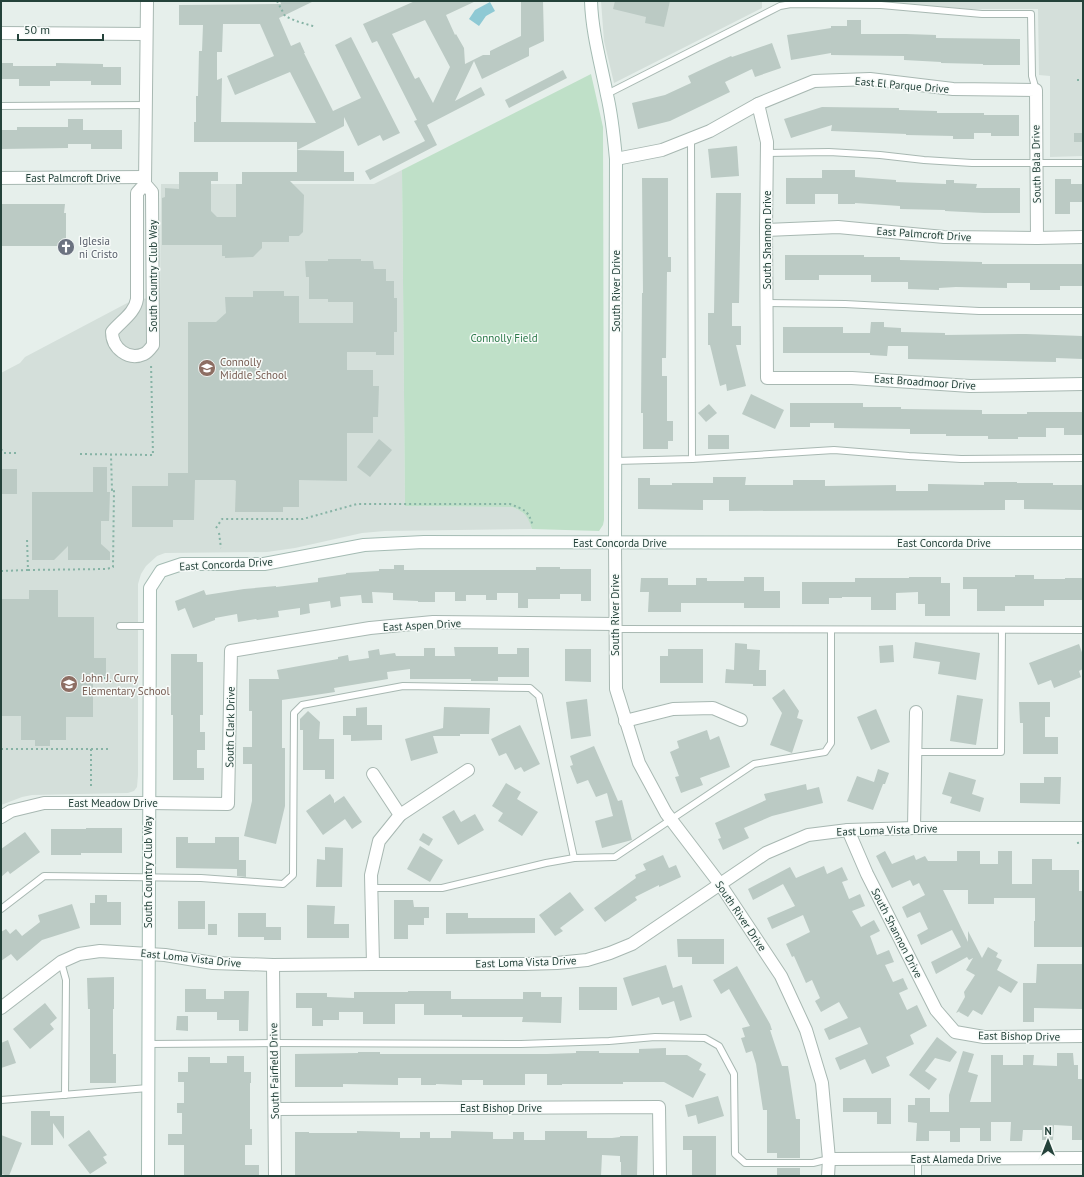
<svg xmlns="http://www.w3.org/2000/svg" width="1084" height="1177" viewBox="0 0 1084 1177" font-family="'PT Sans',sans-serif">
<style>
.built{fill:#d4dfda}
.green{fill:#bfe0c8}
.water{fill:#8ec9d4}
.building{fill:#bbcac4;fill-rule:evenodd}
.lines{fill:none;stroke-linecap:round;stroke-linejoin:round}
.lane-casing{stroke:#a8b8b2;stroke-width:8}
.street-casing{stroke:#a8b8b2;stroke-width:14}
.secondary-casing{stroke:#a4bbb3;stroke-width:14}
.path{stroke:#86b3a5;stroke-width:2;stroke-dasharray:2 3;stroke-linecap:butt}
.lane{stroke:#fff;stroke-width:6}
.street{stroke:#fff;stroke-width:12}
.secondary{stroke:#fff;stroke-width:12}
.labels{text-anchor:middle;stroke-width:3;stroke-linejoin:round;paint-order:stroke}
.street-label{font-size:11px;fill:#24423a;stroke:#f7fbf9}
.worship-label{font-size:11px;fill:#5b616d;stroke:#f7fbf9;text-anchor:start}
.park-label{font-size:11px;fill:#2d7a4b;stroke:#f7fbf9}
.education-label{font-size:11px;fill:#785e54;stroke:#f7fbf9;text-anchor:start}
</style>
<rect width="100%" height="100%" fill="#e6efeb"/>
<g class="built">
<polygon points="601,1 787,1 762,2 762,8 614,83 604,41"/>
<polygon points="837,1 1083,1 1083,156 1050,157 1050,76 1039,75 1038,9 968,9 909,4"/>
<polygon points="402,170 405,506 512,507 521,511 528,517 532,529 385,531 362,533 295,548 267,552 165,553 157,556 146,566 141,574 138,584 138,775 137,787 134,791 128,793 32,795 22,797 1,805 1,373 20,363 25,357 131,301 160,296 161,184 374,184"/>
</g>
<path class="green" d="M591,74L603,127L604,520L603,525L599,531L532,529C527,515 526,513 512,507L405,506L402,170Z"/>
<polygon class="water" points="490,2 495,11 486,16 479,26 469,19 475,10"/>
<g class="building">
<path d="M280,1H314L279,18L291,46L300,42L305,53H304L333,111L361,98L335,45L351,37L400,133L383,141L380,135L358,146L344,117V126L297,150V142H194V122H196V96H198L199,51H202L203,25H179V5L281,4ZM223,24H260L274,56L227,76L235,95L290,72L316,123L221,122L222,78L217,80V52H222Z"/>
<path d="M415,1H476L446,15L455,35L456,34L464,48L465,64L483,55H490V51L521,36V1H543L544,41L529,48V56L482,79L474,61L455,101L481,87L485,95L427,125L437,145L370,180L365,171L425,141L414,121L417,120L377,41L372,43L363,24ZM425,20L450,67L433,103L419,77L415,79L392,34Z"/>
<polygon points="615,1 670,1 664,27 645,23 646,17 613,9"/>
<polygon points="847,20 861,20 861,34 906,34 936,35 936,38 1020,39 1020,65 983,65 983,64 941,63 941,62 904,60 904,56 831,55 831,53 791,60 787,35 831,28 831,26 847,26"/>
<polygon points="772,43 781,68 755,77 752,69 725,82 730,92 670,121 638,129 632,103 665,95 691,83 688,76 709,66 731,56 732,57"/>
<polygon points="1,63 13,63 13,66 56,66 56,63 103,64 103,67 121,67 121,85 91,85 91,81 50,81 50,86 19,86 19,79 1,79"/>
<polygon points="563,70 567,78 509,108 505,100"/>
<polygon points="822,107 899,108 899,110 937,111 937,113 984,113 984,115 1019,115 1019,136 991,136 991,133 974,133 974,139 953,139 953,136 906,135 906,134 831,131 832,125 791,138 784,119"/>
<polygon points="68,119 83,119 83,130 122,130 122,149 91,149 91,144 68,144 68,148 1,149 1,130 17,130 17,127 68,127"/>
<rect x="1074" y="133" width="9" height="9"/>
<polygon points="737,146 739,176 711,178 708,149"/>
<polygon points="297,150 344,151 344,172 354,172 354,181 290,181 304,195 303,232 299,236 289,236 289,242 262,242 262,248 253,257 225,258 225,256 222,256 222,245 162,245 162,198 165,197 165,188 179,189 179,172 218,172 218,181 211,181 211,211 217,217 236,217 236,184 242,184 242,172 297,172"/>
<polygon points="822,170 855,170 855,177 896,180 896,182 946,184 946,180 954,180 954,183 977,184 976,188 1020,188 1020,213 984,213 945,211 945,210 900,209 900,206 855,203 855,204 838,204 838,194 815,194 815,204 786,204 786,178 822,178"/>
<polygon points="642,178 668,178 668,257 671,257 671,272 667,272 666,358 662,358 662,376 667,376 667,421 673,421 673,441 668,441 668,449 643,449 643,413 641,413 642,293 643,293"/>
<polygon points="1055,179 1071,179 1071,184 1083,184 1083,202 1070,202 1070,214 1055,214"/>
<polygon points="716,193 741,193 739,303 732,303 732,326 741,326 741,345 736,345 746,386 727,391 726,384 720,386 710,345 708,345 708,313 714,313"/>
<polygon points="1,204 65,204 64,213 66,213 66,244 61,244 61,246 1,246"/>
<polygon points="785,255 864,255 864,257 900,257 900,260 982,262 982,264 1083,264 1083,286 1060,286 1060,290 1030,290 1030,283 1007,283 1007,288 956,287 939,288 939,290 908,289 908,282 871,282 871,275 819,275 819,280 785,280"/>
<polygon points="328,259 361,259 361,261 373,261 374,269 386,269 386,281 394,281 394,298 397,298 397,332 394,332 394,355 376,355 376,352 347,352 347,370 373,370 373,386 379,386 378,417 373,417 373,433 347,433 347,481 299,480 299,507 283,507 283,512 235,512 236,481 234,480 195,480 194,520 173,520 173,527 132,527 132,486 168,486 168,473 188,473 188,322 216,322 226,313 225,297 253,297 253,291 284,291 284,296 299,296 299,323 353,323 353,302 328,302 328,299 309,299 309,277 306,277 305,261 328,261"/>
<polygon points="871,322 884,322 884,327 901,328 901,332 945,333 945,335 1026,334 1083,336 1083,359 1056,358 1056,362 908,359 908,346 888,346 887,356 870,355 870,353 783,353 783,327 843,327 843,333 870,333"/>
<polygon points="751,394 784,410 775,429 742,414"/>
<polygon points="790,403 863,403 863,407 901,407 901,409 982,410 982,414 1027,414 1027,412 1083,412 1083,435 1064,435 1064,428 1046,428 1046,437 1018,437 1018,439 988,439 988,436 946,436 946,434 910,434 910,429 834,428 834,423 810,423 810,427 790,427"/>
<polygon points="709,404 717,413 706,422 698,413"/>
<rect x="708" y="435" width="21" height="14"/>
<polygon points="379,439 392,450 370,477 357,467"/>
<polygon points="93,467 107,467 107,492 110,492 109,521 101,521 101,544 110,552 110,560 68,560 68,546 54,560 32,560 32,492 93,492"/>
<rect x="1" y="469" width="16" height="25"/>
<polygon points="713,477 746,477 745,485 793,485 793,480 825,480 825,486 896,485 896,491 928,491 928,484 984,485 984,482 1017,482 1017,483 1053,483 1053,485 1083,485 1083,510 1024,509 1024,500 1005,500 1005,510 729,511 729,500 703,500 703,510 638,509 638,478 650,478 650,485 672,485 672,483 713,483"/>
<polygon points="394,565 404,565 404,570 536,570 536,567 560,567 560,569 591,569 591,601 581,601 581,594 560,594 560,599 528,599 528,608 518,608 518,593 497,593 497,600 486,600 486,595 466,595 466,601 455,601 455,592 435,592 435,602 418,602 418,601 393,600 393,593 372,592 373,603 362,603 361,595 340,597 341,606 331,608 330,601 309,604 310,613 300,615 300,608 278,611 279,617 257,620 256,619 238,622 237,614 215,618 215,620 193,628 185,608 178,611 175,601 204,590 206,595 244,589 276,586 276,587 318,582 318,578 346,574 346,573 379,571 379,569 394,569"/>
<polygon points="1015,575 1034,575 1034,579 1065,579 1065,578 1083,578 1083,600 1044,600 1044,606 1005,606 1005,611 977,611 977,589 963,589 963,577 1015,577"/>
<polygon points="744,577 764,577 764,591 780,591 780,608 744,608 744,603 681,603 681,612 648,612 649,592 640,592 641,578 668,578 668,585 696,585 696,578 707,578 707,581 744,581"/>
<polygon points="909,577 941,577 941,583 950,583 950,616 925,616 925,604 918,604 918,592 896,593 896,610 871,610 871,597 842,597 842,598 829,598 829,604 802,604 802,582 855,582 855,578 909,578"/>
<polygon points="29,590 58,590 58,617 94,617 94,658 106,658 106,676 93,676 93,717 66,717 66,740 50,740 50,746 35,746 35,740 21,740 21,716 1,716 1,599 29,599"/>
<polygon points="915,642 980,653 976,680 938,674 940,662 913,658"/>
<polygon points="735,643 747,644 747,649 760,650 759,670 766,670 766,686 753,686 753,684 725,683 726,669 734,670"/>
<polygon points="1079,644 1083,655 1083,669 1079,671 1081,677 1054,688 1051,680 1038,685 1029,663"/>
<polygon points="893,645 894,662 880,663 879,646"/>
<polygon points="454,647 498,647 498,654 517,654 517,648 529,648 529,677 498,677 498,681 471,681 471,679 410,679 410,669 387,672 388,679 334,688 335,692 282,700 282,748 285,748 285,806 276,844 244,836 252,801 252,764 243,764 243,747 252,747 252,711 249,711 249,679 279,679 277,670 338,659 338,657 348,655 349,661 369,658 368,651 379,649 380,655 395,653 396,656 424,656 424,648 435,648 435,656 455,656"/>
<polygon points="565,649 591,649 591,682 565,681"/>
<polygon points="668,649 703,649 703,683 660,683 660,656 668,656"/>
<polygon points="171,654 197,654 197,662 203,662 203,715 200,715 200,732 205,732 205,750 197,750 197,768 204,768 204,780 173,780 173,715 171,715"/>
<polygon points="784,689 799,711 797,718 803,720 792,753 770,745 782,713 772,698"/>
<polygon points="957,695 983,699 976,745 950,741"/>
<polygon points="587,699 591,736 571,739 566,702"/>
<polygon points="1019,702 1050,702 1050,717 1045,717 1045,737 1058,737 1058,754 1023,754 1023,723 1020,723"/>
<polygon points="367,707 367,725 382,725 382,740 351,741 351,735 343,735 343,716 356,716 356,708"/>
<polygon points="444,707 490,708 489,734 460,734 460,736 433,736 438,753 411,761 405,739 443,728"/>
<polygon points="876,709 890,742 871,750 857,717"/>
<polygon points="308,711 320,722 319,739 334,739 334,779 325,779 325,770 303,770 303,730 300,730 300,719"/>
<polygon points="520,725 540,764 524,772 521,767 515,770 506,753 499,756 491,739"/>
<polygon points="707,730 710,740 719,736 730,767 700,778 703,785 681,793 675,777 679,776 670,752 679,748 677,741"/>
<polygon points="594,746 618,801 622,800 632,840 602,848 595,821 613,816 607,793 596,797 588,780 577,784 570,766 573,765 570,756"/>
<polygon points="878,769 889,773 885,784 883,784 873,810 847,801 857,776 874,782"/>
<polygon points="949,772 976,780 972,794 984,798 980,812 950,803 952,797 942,794"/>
<polygon points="1044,777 1061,777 1060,804 1020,803 1020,783 1044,783"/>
<polygon points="506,783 521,792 517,799 538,812 522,836 498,821 503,813 492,806"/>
<polygon points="806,784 807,790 819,787 823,803 772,816 744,828 749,838 723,850 718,839 721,838 715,823 766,800 764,794"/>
<polygon points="330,794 334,800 334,803 344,796 362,822 352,829 345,819 323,835 306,811"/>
<polygon points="454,810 461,822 475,814 484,830 458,845 442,817"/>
<polygon points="86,828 122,828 122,853 81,853 81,855 51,855 51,829 86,829"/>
<polygon points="25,832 40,852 10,874 8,871 1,877 1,849"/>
<polygon points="423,833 433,839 429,846 419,840"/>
<polygon points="176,837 188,837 188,843 215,843 215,837 239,837 239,860 246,860 246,877 237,876 237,869 176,868"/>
<polygon points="420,846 443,860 430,882 407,869"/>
<polygon points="325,847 343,848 342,887 316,887 317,859 325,860"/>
<polygon points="885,851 892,864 914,855 916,860 925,856 928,861 957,861 957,851 980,851 980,864 998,864 998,851 1012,851 1012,884 1032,884 1032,859 1052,859 1052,870 1079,870 1079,891 1083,891 1083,947 1034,947 1034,921 1035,921 1035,898 994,898 994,904 968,904 968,890 943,890 968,942 968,931 982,958 988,947 998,953 996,957 1002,960 997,970 1018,982 1011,993 999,986 982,1015 973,1010 968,1017 959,1012 960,1011 956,1013 965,997 964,992 975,975 966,970 973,958 969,960 967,957 936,974 931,962 961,947 952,930 921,945 917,935 928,929 920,912 907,918 902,907 925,895 919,883 913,886 910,880 892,888 876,856"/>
<polygon points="663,855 669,868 676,865 681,877 659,887 659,885 635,897 637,900 605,922 594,908 636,878 635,875 646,870 643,864"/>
<polygon points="824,866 827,874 842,867 848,880 842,882 849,899 860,894 865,906 852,911 861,927 874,920 880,931 870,936 877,955 889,950 894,962 885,965 893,982 903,978 908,989 899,993 907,1010 917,1005 927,1026 910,1035 914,1044 886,1057 890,1066 872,1074 865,1059 840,1070 835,1058 868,1044 860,1027 829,1040 824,1029 848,1018 839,1002 821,1012 815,1001 820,998 812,980 806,983 794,956 792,957 786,944 810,932 803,915 772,929 767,918 795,906 783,884 753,900 748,889 790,867 796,878"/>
<polygon points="570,892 584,910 560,928 563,931 555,936 539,915"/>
<polygon points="95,895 107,895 107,902 121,902 121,925 90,925 90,903 95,903"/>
<polygon points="394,900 413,900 414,907 429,907 429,918 424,918 424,925 408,925 408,939 394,939"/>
<rect x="178" y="901" width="27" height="28"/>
<polygon points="72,904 80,928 42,940 17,961 11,954 1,961 1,932 6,929 10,934 16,929 22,936 40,922 38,915"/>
<polygon points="307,905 335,906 334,924 349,924 349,938 307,938"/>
<polygon points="238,913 266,913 266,927 281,927 281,940 264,940 264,937 238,937"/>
<polygon points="446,913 468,913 468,918 535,918 535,933 446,934"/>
<rect x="208" y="924" width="9" height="11"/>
<polygon points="677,939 724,939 724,964 692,964 692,957 678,957"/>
<polygon points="1037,964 1083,964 1083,1009 1034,1008 1034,1022 1023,1022 1023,983 1036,983"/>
<polygon points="666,965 673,988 682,985 692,1017 680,1021 674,1001 662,1005 659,997 632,1006 623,978"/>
<polygon points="737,966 770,1024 772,1030 770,1030 782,1066 788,1066 796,1119 800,1119 800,1158 777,1158 777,1153 767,1153 767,1110 763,1110 756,1064 752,1051 746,1053 741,1038 745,1037 742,1028 750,1026 729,989 721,994 713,980"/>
<polygon points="114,977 114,1009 113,1009 113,1054 116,1054 116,1083 90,1083 90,1009 88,1009 87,978"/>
<rect x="579" y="987" width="38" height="23"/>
<polygon points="185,989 206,989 206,999 224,999 224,991 249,991 248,1031 239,1031 239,1020 217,1020 217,1012 185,1012"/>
<polygon points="408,991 451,991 451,999 523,999 523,992 541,992 541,997 562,997 561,1023 522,1022 523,1017 462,1017 462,1015 424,1015 424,1004 395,1004 395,1024 363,1024 363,1012 339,1012 339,1020 323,1020 323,1026 312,1026 312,1008 296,1008 296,993 327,993 327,997 354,998 354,992 408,992"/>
<polygon points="45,1003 57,1018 50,1024 54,1029 30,1049 13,1029"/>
<polygon points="177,1016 188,1016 188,1031 176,1030"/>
<polygon points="937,1037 957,1052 950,1062 935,1058 925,1071 937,1079 929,1090 909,1075"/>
<polygon points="8,1040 16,1063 1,1068 1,1043"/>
<polygon points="666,1048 666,1055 687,1055 702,1064 699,1070 706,1074 693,1098 664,1082 623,1082 623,1084 562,1084 562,1085 547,1085 547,1074 525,1074 525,1085 483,1085 483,1080 462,1080 462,1085 436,1084 436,1085 421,1085 421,1078 398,1078 398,1085 343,1084 343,1087 295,1087 295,1054 358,1053 358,1052 380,1052 380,1054 547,1054 576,1053 576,1051 599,1051 599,1053 639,1053 639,1049"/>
<polygon points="963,1051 974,1054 968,1072 978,1075 970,1102 991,1102 991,1055 1003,1055 1003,1065 1023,1065 1023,1055 1034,1055 1033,1065 1057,1066 1057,1053 1073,1053 1074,1065 1078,1065 1078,1079 1083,1079 1082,1119 1083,1119 1083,1140 1072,1140 1072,1126 1054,1125 1053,1140 1042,1140 1042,1130 1023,1130 1022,1141 1010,1141 1011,1122 991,1122 991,1141 980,1141 980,1128 960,1128 960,1142 950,1142 950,1131 929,1131 929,1141 916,1141 917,1123 908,1122 908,1105 915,1105 915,1098 930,1098 930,1112 949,1112 949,1095"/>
<polygon points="227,1056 244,1056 244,1072 251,1072 251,1083 250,1083 250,1129 252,1129 252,1145 245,1145 245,1165 259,1165 259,1176 184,1176 184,1145 168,1145 168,1134 182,1134 182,1113 177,1113 177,1103 184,1103 184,1082 178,1082 178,1072 188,1072 188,1057 210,1057 210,1063 227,1063"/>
<polygon points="718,1096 724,1116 698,1124 696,1115 688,1117 685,1105"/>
<polygon points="843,1098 891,1098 891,1124 877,1124 877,1112 843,1112"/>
<polygon points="31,1111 50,1111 50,1116 64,1116 64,1139 53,1123 53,1145 31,1145"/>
<polygon points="89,1130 107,1155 103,1157 107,1163 90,1174 68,1145"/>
<polygon points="357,1131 400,1132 400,1138 420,1138 420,1132 430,1132 430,1138 451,1138 451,1131 493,1132 493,1139 513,1139 513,1132 524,1132 524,1140 545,1140 545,1131 587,1131 587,1138 612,1138 620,1137 620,1136 638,1136 637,1176 621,1176 621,1162 620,1162 620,1156 602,1155 601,1176 295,1176 295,1132 309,1132 309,1133 357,1133"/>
<polygon points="1,1135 22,1143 9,1176 1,1174"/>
<polygon points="683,1136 716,1136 716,1176 692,1176 692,1150 683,1150"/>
<rect x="777" y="1168" width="23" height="8"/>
</g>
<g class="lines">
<g class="lane-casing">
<g id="lane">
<polyline points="607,94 780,6 791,4 881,5 982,14 1031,14 1032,76 1036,90"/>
<polyline points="1,106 146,105"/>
<polyline points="691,139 692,459"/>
<polyline points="767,153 829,152 880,155 924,160 972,163 1083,163"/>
<polyline points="767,303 845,304 979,311 1083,311"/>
<polyline points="615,461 692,459 834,450 909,456 961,459 1083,458"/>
<polyline points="120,626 150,626"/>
<polyline points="615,629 1083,630"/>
<polyline points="915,752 1001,752 1002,630"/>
<polyline points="371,888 442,888 546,863 574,858 615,857 754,764 825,752 831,743 831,630"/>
<polyline points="1,909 44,876 201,878 283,884 293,875 294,713 302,705 403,686 530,688 539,696 574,858"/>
<polyline points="61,962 66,980 65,1095"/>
<polyline points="148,1044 274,1043 521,1044 609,1041 655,1037 705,1038 719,1046 734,1074 735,1154 745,1163 813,1163 829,1159"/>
<polyline points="1,1100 148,1088"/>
<polyline points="918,1159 918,1176"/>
</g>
</g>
<g class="street-casing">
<g id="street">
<polyline points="1,33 146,34"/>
<polyline points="758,104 767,142 766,230 767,378 852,378 970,386 1083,384"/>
<polyline points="616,159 662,150 710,131 758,104 814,81 870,79 953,89 1036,90 1037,238"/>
<polyline points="1,178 145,177"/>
<path d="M145,184L152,192L153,345C150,349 148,352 144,354C128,361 112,348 112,332C121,321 135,313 137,299V193L145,184L147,1"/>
<polyline points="766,230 838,227 944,237 1037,238 1083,237"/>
<polyline points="615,543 616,689 639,763 666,813 720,884 781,976 806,1030 822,1083 829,1159 828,1176"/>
<polyline points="625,721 673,709 713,708 741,720"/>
<polyline points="373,774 400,815"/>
<polyline points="1,817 11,811 44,803 148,803 228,804 231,651 370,628 433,622 615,624"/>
<polyline points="914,828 916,712"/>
<polyline points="848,830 867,874 936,1010 955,1032 984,1037 1083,1036"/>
<polyline points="373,964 371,875 379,841 400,815 468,770"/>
<polyline points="273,965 275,1176"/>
<polyline points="1,1008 61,962 79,954 100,951 165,955 213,963 273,965 373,964 524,964 557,963 587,960 610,953 632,944 766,853 808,835 848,830 914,828 1083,828"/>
<polyline points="275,1109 659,1107 660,1176"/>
<polyline points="829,1159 1083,1158"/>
</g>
</g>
<g class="secondary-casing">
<g id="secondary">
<path d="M591,1C592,33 601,64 607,95C612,116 614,138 616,159L615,543"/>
<polyline points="148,1176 150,588 161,571 182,564 264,564 364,545 424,542 1083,543"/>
</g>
</g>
<g class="path">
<polyline points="277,1 285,16 296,21 316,27"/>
<polyline points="1077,80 1083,80"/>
<polyline points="1,435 2,435"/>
<polyline points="1,449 4,453 18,453"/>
<polyline points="80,454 153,455 151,363"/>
<path d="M216,528L222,519H303L357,504H510C525,510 528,510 533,526"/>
<polyline points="219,533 221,548"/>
<polyline points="28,570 107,569 113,567 114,489 112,490 111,455"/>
<polyline points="1,571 28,570 27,539"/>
<polyline points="94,678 105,678"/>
<polyline points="1,749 91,749 91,786"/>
<polyline points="91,749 110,749"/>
<polyline points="1077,843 1083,842"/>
</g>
<use href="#lane" class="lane"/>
<use href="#street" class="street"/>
<use href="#secondary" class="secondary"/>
</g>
<defs>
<g id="church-disc" transform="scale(0.9)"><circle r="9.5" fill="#6b7280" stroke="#f7fbf9"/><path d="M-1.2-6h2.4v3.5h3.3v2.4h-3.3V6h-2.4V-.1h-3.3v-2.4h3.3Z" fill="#fff"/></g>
<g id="school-disc" transform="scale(0.9)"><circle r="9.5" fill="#8d6e63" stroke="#f7fbf9"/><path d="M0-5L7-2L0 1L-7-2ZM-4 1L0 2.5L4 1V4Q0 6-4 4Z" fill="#fff"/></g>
</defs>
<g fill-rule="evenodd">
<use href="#church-disc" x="66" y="247"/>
<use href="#school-disc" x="207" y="368"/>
<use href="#school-disc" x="69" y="684"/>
</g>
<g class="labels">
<g class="street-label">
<text transform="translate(902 85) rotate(5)" y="4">East El Parque Drive</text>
<text transform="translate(1036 164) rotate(-91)" y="4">South Bala Drive</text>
<text x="73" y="182">East Palmcroft Drive</text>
<text transform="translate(924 234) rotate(4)" y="4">East Palmcroft Drive</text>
<text transform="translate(767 240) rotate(-90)" y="4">South Shannon Drive</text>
<text transform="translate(153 276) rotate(-90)" y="4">South Country Club Way</text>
<text transform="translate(616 291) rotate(-90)" y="4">South River Drive</text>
<text transform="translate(925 382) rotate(4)" y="4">East Broadmoor Drive</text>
<text x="620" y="547">East Concorda Drive</text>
<text x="944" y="547">East Concorda Drive</text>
<text transform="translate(226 564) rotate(-3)" y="4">East Concorda Drive</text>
<text transform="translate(615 615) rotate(-90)" y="4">South River Drive</text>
<text transform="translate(422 625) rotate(-3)" y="4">East Aspen Drive</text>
<text transform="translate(230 727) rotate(-89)" y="4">South Clark Drive</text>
<text x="113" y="807">East Meadow Drive</text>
<text transform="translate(887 830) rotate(-2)" y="4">East Loma Vista Drive</text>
<text transform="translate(148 872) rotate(-90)" y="4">South Country Club Way</text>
<text transform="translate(741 916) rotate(56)" y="4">South River Drive</text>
<text transform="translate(897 933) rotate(63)" y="4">South Shannon Drive</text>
<text transform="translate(191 958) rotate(6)" y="4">East Loma Vista Drive</text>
<text transform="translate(526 962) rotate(-2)" y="4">East Loma Vista Drive</text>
<text transform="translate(1019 1036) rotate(1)" y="4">East Bishop Drive</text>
<text transform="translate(274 1071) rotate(-91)" y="4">South Fairfield Drive</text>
<text x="501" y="1112">East Bishop Drive</text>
<text x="956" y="1163">East Alameda Drive</text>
</g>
<g class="worship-label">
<text x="79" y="245">Iglesia<tspan x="79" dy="13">ni Cristo</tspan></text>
</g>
<g class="park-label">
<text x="504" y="342">Connolly Field</text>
</g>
<g class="education-label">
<text x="220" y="366">Connolly<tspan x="220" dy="13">Middle School</tspan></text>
<text x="82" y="682">John J. Curry<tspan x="82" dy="13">Elementary School</tspan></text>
</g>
</g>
<rect width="1084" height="1177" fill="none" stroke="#24423a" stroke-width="4"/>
<g transform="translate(1048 1141)" stroke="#f7fbf9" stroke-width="3" paint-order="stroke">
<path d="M0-3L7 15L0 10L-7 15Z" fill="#24423a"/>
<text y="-6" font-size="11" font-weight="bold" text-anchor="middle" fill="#24423a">N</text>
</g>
<path d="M18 34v6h85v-6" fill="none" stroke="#24423a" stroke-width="2"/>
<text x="24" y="34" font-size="12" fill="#24423a" stroke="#f7fbf9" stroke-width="3" paint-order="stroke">50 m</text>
</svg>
